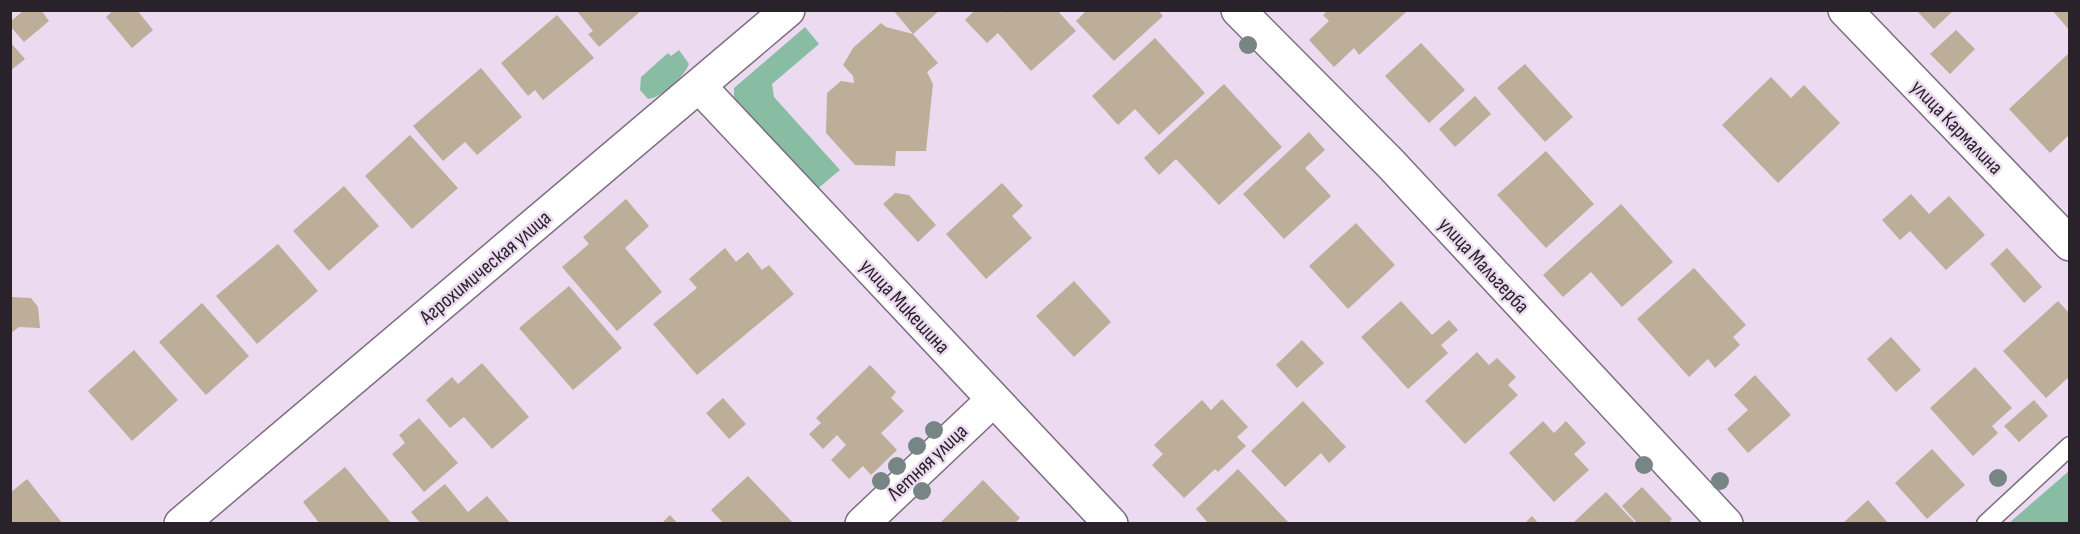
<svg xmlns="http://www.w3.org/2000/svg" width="2080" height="534" viewBox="0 0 2080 534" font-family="'Sofia Sans Condensed',sans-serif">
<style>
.green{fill:#88bda3}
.building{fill:#bcae98}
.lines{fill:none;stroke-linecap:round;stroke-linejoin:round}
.service-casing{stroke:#7c6d80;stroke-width:21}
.minor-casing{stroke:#7c6d80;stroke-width:36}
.service{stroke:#fff;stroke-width:18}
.minor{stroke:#fff;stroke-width:33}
.tree{fill:#778685}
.labels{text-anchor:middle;stroke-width:5;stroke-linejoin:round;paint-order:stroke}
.street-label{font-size:21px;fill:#29222a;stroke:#ecdbf0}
</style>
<rect width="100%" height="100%" fill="#ecdbf0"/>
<g class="green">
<polygon points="805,27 819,44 772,84 774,97 840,170 816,190 734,101 734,88"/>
<path d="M679,50L689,64C685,76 661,98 648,99L640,90L641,77L668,53L671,56Z"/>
<polygon points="2069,471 2069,523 2009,523"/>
</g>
<g class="building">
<polygon points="24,10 41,10 49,21 24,42 10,26 10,22"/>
<polygon points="114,10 137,10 153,30 132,48 106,17"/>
<polygon points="576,10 642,10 599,47 588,34 593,31"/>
<polygon points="893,10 940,10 913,34"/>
<polygon points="975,10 998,10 1000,13 1003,10 1057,10 1076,31 1031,71 998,33 987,43 965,20"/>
<polygon points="1087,10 1158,10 1163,16 1114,61 1076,21"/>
<polygon points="1328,10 1405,10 1406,12 1359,55 1354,48 1334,67 1309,40 1329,21 1323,15"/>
<polygon points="1916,10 1954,10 1934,29"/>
<polygon points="2052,10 2070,10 2070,31"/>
<polygon points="557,15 594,58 543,100 535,90 528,96 501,63"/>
<polygon points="881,23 886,27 913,34 938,63 927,72 933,84 926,151 896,151 895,166 855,165 826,133 827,93 841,81 854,83 853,76 843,65 853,48"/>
<polygon points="1956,30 1975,49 1950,74 1930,54"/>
<polygon points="1155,38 1205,93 1159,135 1135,109 1118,125 1092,96"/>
<polygon points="10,42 25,59 10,71"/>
<polygon points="1421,43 1465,90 1429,123 1385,76"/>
<polygon points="2070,52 2070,134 2050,153 2009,109"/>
<polygon points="1525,64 1573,117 1545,142 1497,88"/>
<polygon points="481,68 522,117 477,155 465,142 443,161 413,126"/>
<polygon points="1771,77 1791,98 1804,85 1840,123 1778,183 1722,125"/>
<polygon points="1224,84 1282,147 1219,205 1176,159 1159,175 1144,158"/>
<polygon points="1475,96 1491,114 1455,147 1439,129"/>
<polygon points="1309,132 1325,150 1305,168 1331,196 1284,239 1243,194"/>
<polygon points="410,135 458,188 412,229 365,176"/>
<polygon points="1546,151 1594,204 1546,248 1497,195"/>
<polygon points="1002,183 1023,206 1012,216 1032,238 986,279 946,234"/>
<polygon points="344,186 379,226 329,271 293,231"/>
<polygon points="895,193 909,195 936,225 918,242 883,204"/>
<polygon points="1911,194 1929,214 1949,196 1985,235 1946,270 1910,231 1900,240 1882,220"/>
<polygon points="626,199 649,226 625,248 662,292 617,331 562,267 589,244 583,237"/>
<polygon points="1621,204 1673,262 1622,307 1591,272 1563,297 1543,275"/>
<polygon points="1356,223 1395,265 1348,309 1309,266"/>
<polygon points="278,244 318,291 257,344 216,296"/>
<polygon points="725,248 736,262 748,252 762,270 769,265 794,294 697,375 653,324 697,288 689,279"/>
<polygon points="2007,248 2042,287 2024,303 1990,264"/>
<polygon points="1694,268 1746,325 1733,337 1740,345 1715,368 1708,359 1689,377 1637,319"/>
<polygon points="1074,281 1111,322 1074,357 1036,316"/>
<polygon points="569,286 622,348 573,390 519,328"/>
<polygon points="10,294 12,297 31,298 38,307 40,328 19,327 10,334"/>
<polygon points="1401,301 1432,335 1449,320 1458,330 1441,345 1448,353 1408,389 1361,337"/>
<polygon points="2058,301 2070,314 2070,376 2046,398 2003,351"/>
<polygon points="202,303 249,356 206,395 159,342"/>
<polygon points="1891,337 1921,370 1896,392 1867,359"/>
<polygon points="1302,340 1324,363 1297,388 1276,365"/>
<polygon points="134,350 178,400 132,441 88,391"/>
<polygon points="1477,352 1489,365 1497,358 1516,377 1508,385 1518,395 1465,444 1425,401"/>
<polygon points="482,363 529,417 492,449 464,417 450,428 426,400 452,377 458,384"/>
<polygon points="870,365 896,392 891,398 904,411 881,433 897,450 871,475 863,466 849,479 831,460 846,445 837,435 823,449 809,434 821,423 816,418"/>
<polygon points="1975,367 2012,408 1992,426 1998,433 1973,456 1930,408"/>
<polygon points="1755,375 1791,415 1748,453 1727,429 1748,410 1734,395"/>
<polygon points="723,398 746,424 729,439 706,413"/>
<polygon points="1222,399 1248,427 1237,437 1246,446 1218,472 1215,469 1184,498 1152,465 1163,454 1154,445 1202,400 1211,410"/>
<polygon points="2034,400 2048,416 2019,442 2004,426"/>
<polygon points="1303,401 1346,447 1329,463 1321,453 1285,487 1251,451"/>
<polygon points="419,418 458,463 424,492 392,454 405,443 399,435"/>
<polygon points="1543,421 1554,433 1566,421 1586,443 1574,454 1589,470 1554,502 1509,453"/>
<polygon points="1932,449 1965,485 1927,519 1895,483"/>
<polygon points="345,467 392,524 320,524 303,502"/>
<polygon points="1238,469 1288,522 1286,524 1209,524 1196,509"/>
<polygon points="748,476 794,524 724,524 711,510"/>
<polygon points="27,479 63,524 10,524 10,493"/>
<polygon points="983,480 1020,518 1014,524 939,524"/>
<polygon points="445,484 468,512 487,496 511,524 421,524 411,512"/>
<polygon points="1642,487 1672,519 1668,524 1638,524 1622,506"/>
<polygon points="1606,492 1636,524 1572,524"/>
<polygon points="1868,500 1889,524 1842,524"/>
<polygon points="670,515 678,524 661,524"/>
<polygon points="1532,516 1539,524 1524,524"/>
</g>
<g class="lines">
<g class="service-casing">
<polyline id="service" points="1986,524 2070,446"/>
</g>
<g class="minor-casing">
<g id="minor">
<polyline points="1238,10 1391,164 1726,524"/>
<polyline points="1845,10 2070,244"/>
<polyline points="699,86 1111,524"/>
<polyline points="181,524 788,10"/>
<polyline points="862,524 993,400"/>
</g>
</g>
<use href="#service" class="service"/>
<use href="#minor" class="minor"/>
</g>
<g class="tree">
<circle cx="1248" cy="45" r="9"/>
<circle cx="934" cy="430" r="9"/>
<circle cx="917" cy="446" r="9"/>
<circle cx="1644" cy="465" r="9"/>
<circle cx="897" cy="466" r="9"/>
<circle cx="1998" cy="478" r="9"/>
<circle cx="881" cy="481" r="9"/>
<circle cx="1720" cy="481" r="9"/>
<circle cx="922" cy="491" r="9"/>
</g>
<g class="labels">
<g class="street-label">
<text transform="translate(1957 127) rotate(46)" y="7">улица Кармалина</text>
<text transform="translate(1484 265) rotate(47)" y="7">улица Мальгерба</text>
<text transform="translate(485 267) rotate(-40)" y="7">Агрохимическая улица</text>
<text transform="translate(905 306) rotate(47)" y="7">улица Микешина</text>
<text transform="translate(927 462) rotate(-43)" y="7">Летняя улица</text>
</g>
</g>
<rect width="2080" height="534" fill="none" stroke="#29222a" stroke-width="24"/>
</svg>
